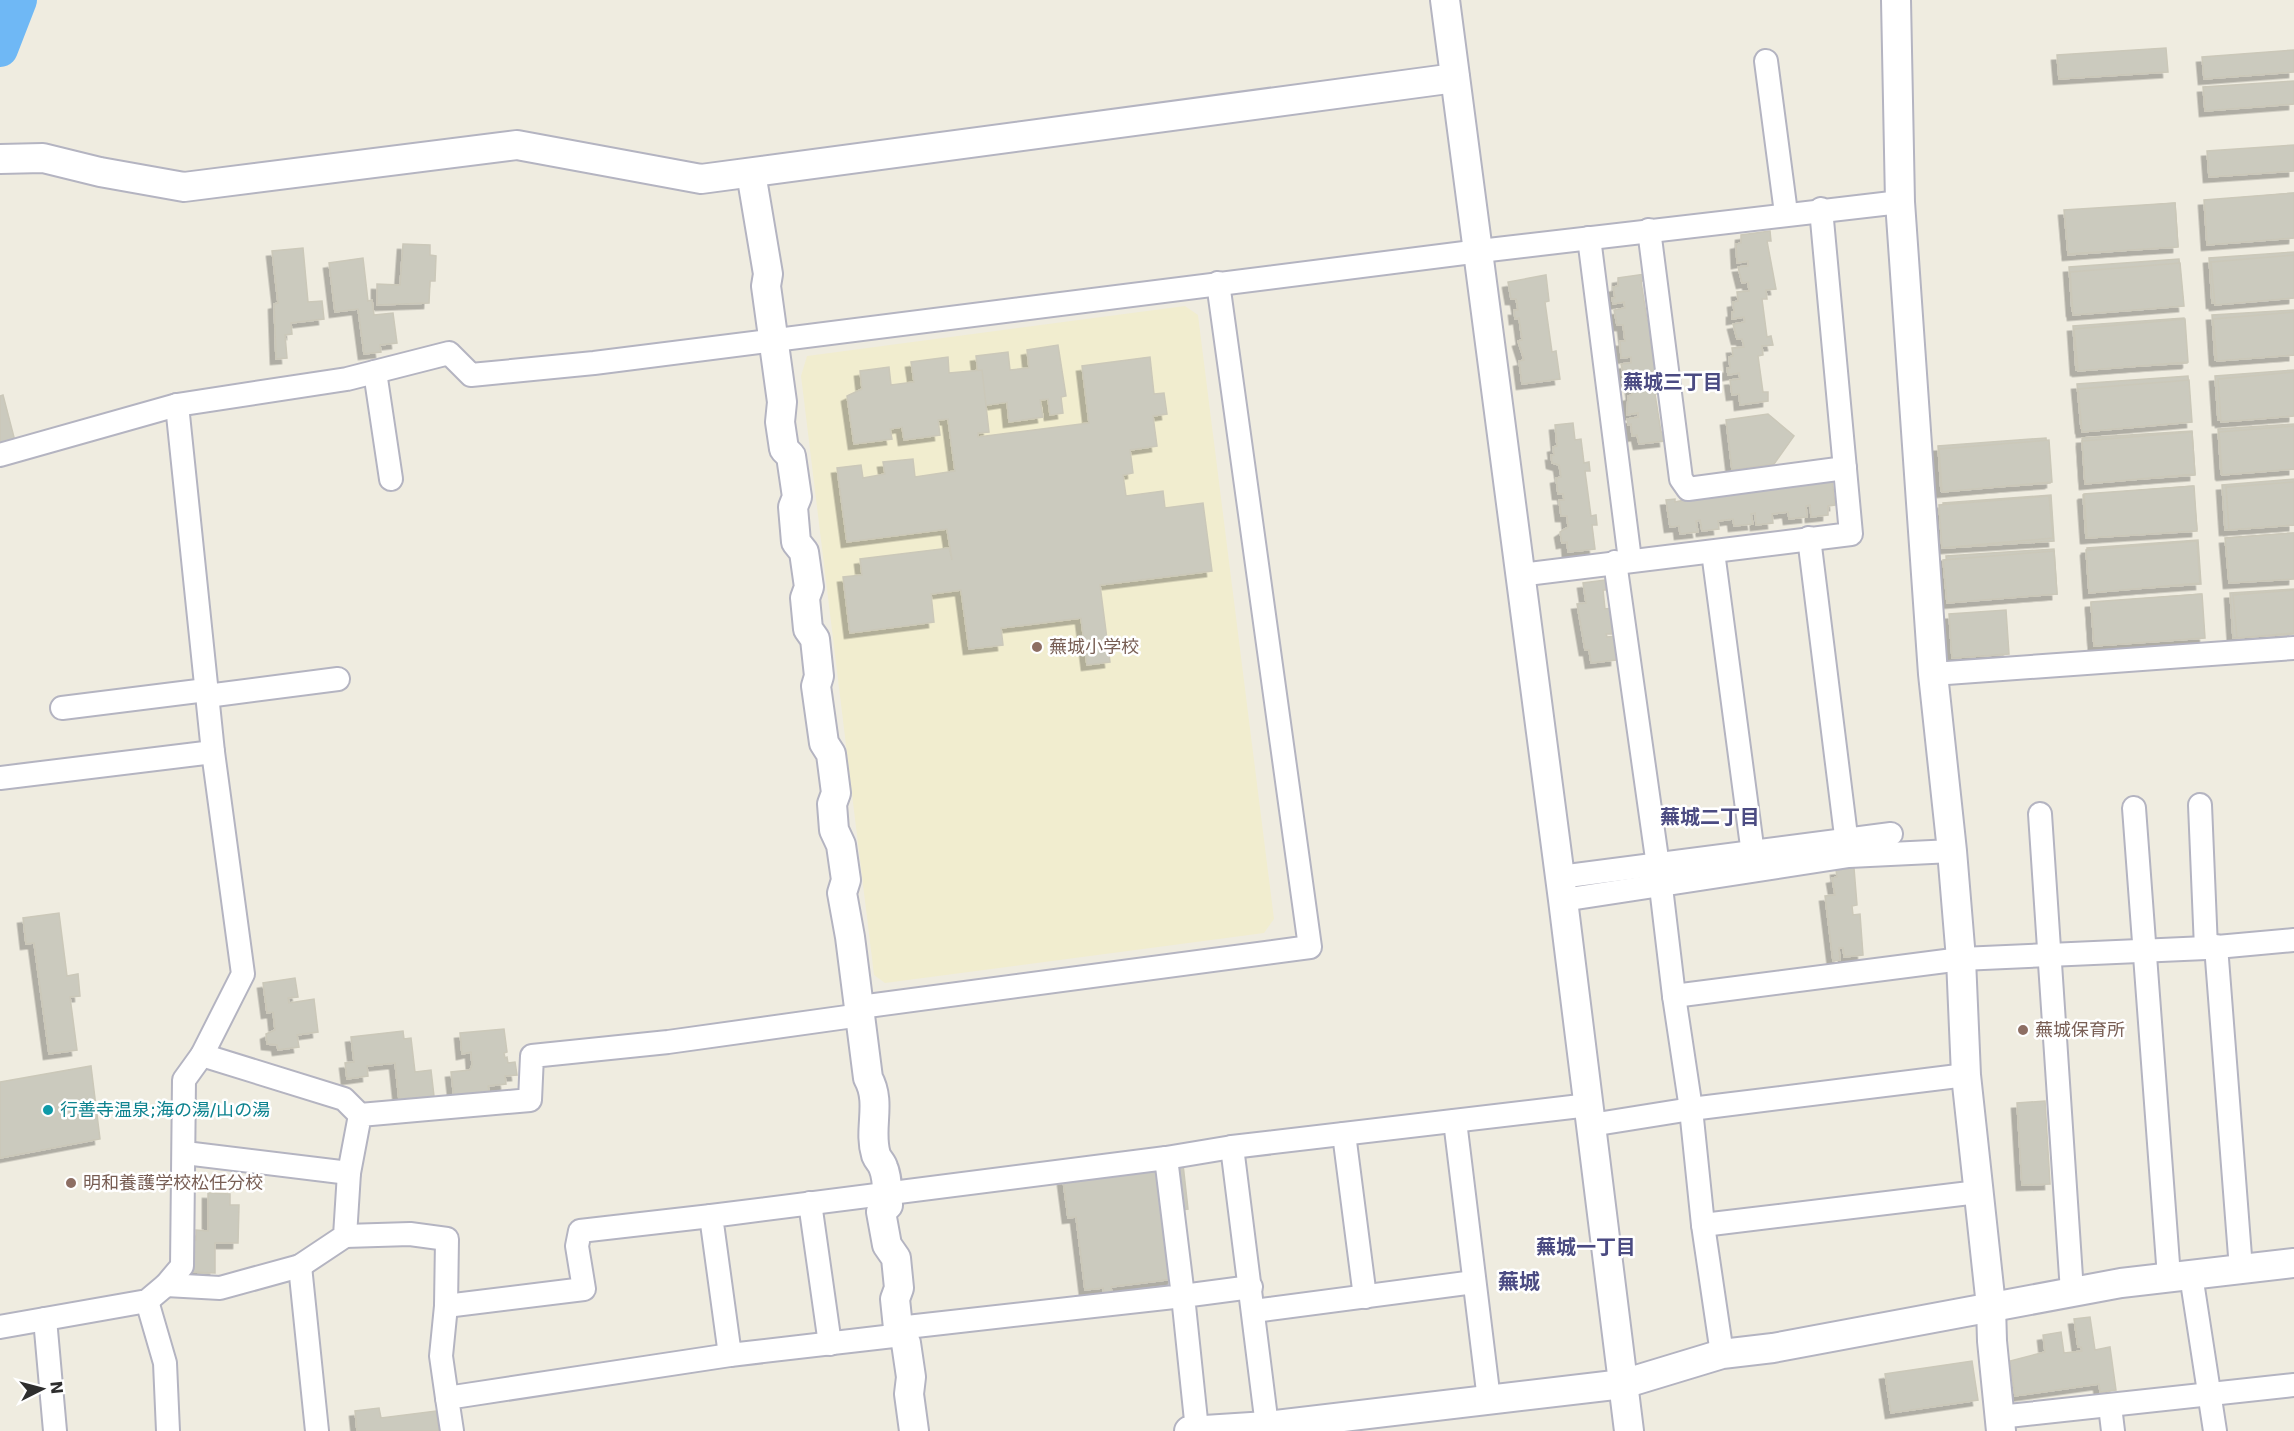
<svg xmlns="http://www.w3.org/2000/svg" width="2294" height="1431" viewBox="0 0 2294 1431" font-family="'DejaVu Sans','Noto Sans JP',sans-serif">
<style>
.education{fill:#f1edcf}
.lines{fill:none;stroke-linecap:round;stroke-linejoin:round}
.river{stroke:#6fb8f5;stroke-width:36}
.building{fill:#cbcabe;stroke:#cbc8b9;stroke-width:1.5;filter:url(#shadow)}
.minor-casing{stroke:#b4b4c1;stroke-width:26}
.tertiary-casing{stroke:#b4b4c1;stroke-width:32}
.minor{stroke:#fff;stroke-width:22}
.tertiary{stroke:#fff;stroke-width:28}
.education-dot{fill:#8d6e63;stroke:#fff;stroke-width:2}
.culture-dot{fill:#0f9aa8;stroke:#fff;stroke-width:2}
.labels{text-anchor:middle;stroke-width:5;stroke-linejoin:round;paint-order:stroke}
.education-label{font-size:18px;fill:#785e54;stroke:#fff;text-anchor:start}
.culture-label{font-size:18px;fill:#0d838f;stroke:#fff;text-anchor:start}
.neighbourhood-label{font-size:20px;font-weight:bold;fill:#4b4b82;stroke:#fff}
.quarter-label{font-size:21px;font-weight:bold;fill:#4b4b82;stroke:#fff}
</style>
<defs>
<filter id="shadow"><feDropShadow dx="-5.5" dy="5.5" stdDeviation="0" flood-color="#0004"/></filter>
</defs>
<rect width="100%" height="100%" fill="#efece0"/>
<polygon class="education" points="1185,306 1198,315 1274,919 1264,933 885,983 874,975 801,376 807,356"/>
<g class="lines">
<polyline class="river" points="0,49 19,0"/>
</g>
<g class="building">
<polygon points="2166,48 2168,72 2059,79 2057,55"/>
<polygon points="2294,50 2294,72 2204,79 2202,57"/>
<polygon points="2294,81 2294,104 2205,111 2203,87"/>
<polygon points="2294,145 2294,171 2209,177 2207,151"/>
<polygon points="2294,193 2294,236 2208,244 2205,201"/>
<polygon points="2294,193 2294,238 2207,245 2204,200"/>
<polygon points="2175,203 2178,246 2068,255 2065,212"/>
<polygon points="2175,203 2178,247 2068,254 2064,210"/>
<polygon points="1770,231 1771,241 1767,241 1776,289 1766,290 1767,299 1762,299 1767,337 1771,336 1773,345 1762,346 1763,355 1758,356 1763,392 1768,392 1768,401 1740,405 1739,394 1732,395 1730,380 1740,379 1739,373 1728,375 1727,368 1730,368 1729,357 1733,356 1732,348 1744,347 1742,339 1737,339 1733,324 1745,322 1744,317 1732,319 1732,312 1734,312 1733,302 1738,301 1737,292 1749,291 1748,282 1742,283 1738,267 1748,266 1748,261 1737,263 1736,244 1741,243 1741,235"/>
<polygon points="403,244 430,245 430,255 436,256 435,281 430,281 429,303 377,305 377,284 400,285"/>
<polygon points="303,248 308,302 322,301 324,319 291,323 292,334 285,335 287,358 276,359 274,304 278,303 272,251"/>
<polygon points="2294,252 2294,297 2212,303 2209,258"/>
<polygon points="2294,255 2294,298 2215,305 2211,262"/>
<polygon points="363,258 368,301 372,300 374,315 393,313 397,343 380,345 381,352 364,354 358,309 335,312 329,263"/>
<polygon points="2179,259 2183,303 2072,311 2069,267"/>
<polygon points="2180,263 2184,306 2073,315 2070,272"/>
<polygon points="1645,274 1646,281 1641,281 1647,320 1650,320 1653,339 1650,340 1660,393 1655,394 1661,432 1664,432 1665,441 1639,444 1637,435 1632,436 1631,424 1628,425 1627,419 1638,417 1638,413 1627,415 1628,396 1632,395 1630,380 1625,381 1621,364 1631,363 1631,357 1621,358 1620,341 1625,341 1623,325 1617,325 1614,310 1625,308 1624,302 1613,304 1612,298 1615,298 1613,287 1618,286 1618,278"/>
<polygon points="1546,275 1549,301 1545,302 1552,352 1556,351 1560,379 1522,384 1519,361 1524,360 1518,341 1522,340 1519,318 1515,319 1514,310 1518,310 1516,299 1511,299 1508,282"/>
<polygon points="2294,310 2294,355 2215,360 2212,315"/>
<polygon points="2294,312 2294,355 2217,361 2213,319"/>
<polygon points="2184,318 2187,363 2076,370 2073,326"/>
<polygon points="2185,319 2188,362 2078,371 2074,329"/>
<polygon points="1058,345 1066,396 1061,397 1063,413 1050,415 1048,399 1040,400 1043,417 1009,422 1007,402 982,406 976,356 1008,352 1010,370 1029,368 1027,350"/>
<polygon points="948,357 949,373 982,370 989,432 978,433 978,437 1089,423 1082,366 1150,357 1154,394 1164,393 1167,414 1153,416 1157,446 1130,450 1133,473 1123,475 1126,496 1163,491 1165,508 1203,503 1212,571 1100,585 1110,662 1087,665 1081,618 1001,628 1003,645 969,649 961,590 931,594 934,622 850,633 843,577 862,575 860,559 949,548 952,560 947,529 847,542 837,468 861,465 863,478 885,474 883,462 913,459 915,477 955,471 948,419 938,420 940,435 904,440 902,427 890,429 892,439 854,444 847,396 862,389 860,371 889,367 891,385 914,382 911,362"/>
<polygon points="2294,370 2294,415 2218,420 2215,376"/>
<polygon points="2294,372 2294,416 2221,422 2218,379"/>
<polygon points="2188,376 2191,420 2081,428 2077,384"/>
<polygon points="2189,380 2192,422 2082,432 2078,389"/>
<polygon points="3,395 16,445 0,449 0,396"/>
<polygon points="1768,414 1794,436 1774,464 1732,470 1726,420"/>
<polygon points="1573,423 1575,440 1581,439 1584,463 1589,462 1590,471 1585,471 1591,516 1596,515 1597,525 1592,525 1595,549 1568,552 1567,542 1562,543 1560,532 1568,527 1567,516 1561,516 1559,500 1564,500 1563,494 1558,494 1556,478 1561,477 1559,465 1552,463 1551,455 1554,455 1553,447 1557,446 1555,425"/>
<polygon points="2294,424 2294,469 2221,474 2218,429"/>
<polygon points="2294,426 2294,469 2222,475 2219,432"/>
<polygon points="2192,431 2195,475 2085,483 2082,438"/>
<polygon points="2192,432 2195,474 2085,484 2082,441"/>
<polygon points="2046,438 2050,483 1941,491 1938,446"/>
<polygon points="2049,440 2052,482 1942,492 1939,449"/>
<polygon points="1832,478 1835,505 1828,506 1828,515 1811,517 1810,505 1806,506 1807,517 1789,519 1788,512 1772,514 1773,523 1756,525 1755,513 1751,514 1753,524 1734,526 1733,519 1718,521 1719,529 1702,531 1700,520 1696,521 1698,532 1680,534 1679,526 1670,527 1666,500 1675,499 1675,502 1708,495 1708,498 1818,480 1818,483 1824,482 1824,479"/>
<polygon points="2294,479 2294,525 2225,530 2222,485"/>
<polygon points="2294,482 2294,525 2229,530 2226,487"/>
<polygon points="2193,486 2197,529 2086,538 2083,495"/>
<polygon points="2194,486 2197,531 2087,538 2084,494"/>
<polygon points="2051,495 2054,541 1946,548 1943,503"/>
<polygon points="2049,496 2053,538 1942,548 1939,505"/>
<polygon points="2294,533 2294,576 2231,581 2228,538"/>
<polygon points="2294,533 2294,579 2229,583 2225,538"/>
<polygon points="2198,540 2201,584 2090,592 2087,548"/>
<polygon points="2197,541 2200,583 2089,593 2086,550"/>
<polygon points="2054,549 2057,594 1949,602 1946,556"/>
<polygon points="2054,551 2057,594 1947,603 1943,560"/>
<polygon points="1605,580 1606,590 1603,590 1605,609 1612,608 1614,620 1611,620 1612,634 1606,634 1607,637 1616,636 1616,660 1591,663 1589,650 1585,650 1577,604 1586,603 1583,583"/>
<polygon points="2294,589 2294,634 2233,638 2230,593"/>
<polygon points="2294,590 2294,633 2237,638 2233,595"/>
<polygon points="2201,594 2204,637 2094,646 2091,603"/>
<polygon points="2202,594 2205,638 2094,646 2091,602"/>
<polygon points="2006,610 2009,654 1952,658 1949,614"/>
<polygon points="1854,868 1857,905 1852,906 1853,915 1860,914 1863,955 1844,957 1843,948 1839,948 1840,960 1833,961 1825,896 1835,895 1832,878 1837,877 1836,870"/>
<polygon points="59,913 67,976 78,974 80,996 70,997 77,1050 49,1054 34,943 26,944 23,918"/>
<polygon points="295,978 298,997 288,998 289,1003 314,999 318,1032 297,1035 299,1047 278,1050 277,1045 267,1044 266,1034 275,1030 273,1012 267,1013 263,983"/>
<polygon points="504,1029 507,1052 504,1053 505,1058 507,1057 508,1063 515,1062 517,1075 505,1076 506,1084 488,1086 490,1095 454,1099 451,1072 470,1070 472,1065 471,1052 462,1054 460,1033"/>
<polygon points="403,1031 404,1039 411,1038 415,1072 431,1070 434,1096 399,1100 395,1063 367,1066 368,1076 347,1079 345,1063 354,1062 351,1037"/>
<polygon points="91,1066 100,1139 0,1158 0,1082"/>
<polygon points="2045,1101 2050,1184 2022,1185 2017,1103"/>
<polygon points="1183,1164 1188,1209 1181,1210 1173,1279 1111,1287 1112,1294 1104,1295 1103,1288 1085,1290 1076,1217 1068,1218 1063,1180"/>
<polygon points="208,1193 230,1194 230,1205 239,1205 238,1243 215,1243 215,1273 190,1272 190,1240 196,1240 196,1230 208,1231"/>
<polygon points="2090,1317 2095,1350 2110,1347 2116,1390 2100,1392 2099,1384 2015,1396 2010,1361 2045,1352 2043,1335 2061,1332 2064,1353 2082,1351 2081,1347 2078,1347 2074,1319"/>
<polygon points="1972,1361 1978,1400 1891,1413 1885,1374"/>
<polygon points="379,1408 381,1418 436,1411 439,1431 357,1431 355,1411"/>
</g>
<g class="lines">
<g class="minor-casing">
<g id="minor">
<polyline points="1766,61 1786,213"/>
<polyline points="1649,230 1681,479 1688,489 1845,468"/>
<polyline points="1589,238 1630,560"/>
<polyline points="375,372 391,479"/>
<polyline points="0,455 177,405 347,379 449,353 471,375 594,363 1480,251 1900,202"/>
<polyline points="1809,538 1848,852"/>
<polyline points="1713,552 1755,869"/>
<polyline points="1615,562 1661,887 1674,996 1691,1109 1703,1225 1722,1354"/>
<polyline points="1520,575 1851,534 1821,209"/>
<polyline points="1933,674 2294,648"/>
<polyline points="207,696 338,679"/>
<polyline points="62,708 206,690"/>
<polyline points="0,778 213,752"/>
<polyline points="2200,805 2206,948"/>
<polyline points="2134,808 2169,1277"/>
<polyline points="2040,814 2072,1292"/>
<polyline points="1560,877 1891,834"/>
<polyline points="1563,900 1849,856 1952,851"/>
<polyline points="2216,946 2241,1269"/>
<polyline points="1674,996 1961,959 2206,948 2294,940"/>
<polyline points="860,1007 1310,947 1218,283"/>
<polyline points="202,1055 344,1099 360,1115"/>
<polyline points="1455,1121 1489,1400"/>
<polyline points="1591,1125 1691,1109 1966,1075"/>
<polyline points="1344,1134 1365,1297"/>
<polyline points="185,1153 349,1173"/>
<polyline points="1166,1158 1232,1147"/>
<polyline points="810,1203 830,1344"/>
<polyline points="1703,1225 1978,1192"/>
<polyline points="345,1236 410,1234 447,1239 446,1306 441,1356 447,1398"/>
<polyline points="300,1266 317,1431"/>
<polyline points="2191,1275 2215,1431"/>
<polyline points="166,1285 220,1288 300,1266 345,1236 349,1173 360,1115 530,1100 532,1056 668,1042 861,1015"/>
<polyline points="147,1301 165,1363 168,1431"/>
<polyline points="446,1306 584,1289 577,1246 580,1231 711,1216"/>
<polyline points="1254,1311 1474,1282"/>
<polyline points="45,1319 55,1431"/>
<polyline points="0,1327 147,1301 166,1285 182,1266 184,1080 202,1055 243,974 213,752 177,405"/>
<polyline points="898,1328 1183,1296 1166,1158 711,1216 730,1355 902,1335"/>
<polyline points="2110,1406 2113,1431"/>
<polyline points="1999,1417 2294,1385"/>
<polyline points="1267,1426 1232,1147 1589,1105"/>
<polyline points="1197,1430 1183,1296 1251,1287"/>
<polyline points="452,1431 447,1398 730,1355"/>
</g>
</g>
<g class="tertiary-casing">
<g id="tertiary">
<polyline points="1445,0 1563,900 1629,1431"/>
<polyline points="1896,0 1900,202 1933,674 1952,851 1961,959 1966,1075 1991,1306 1992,1341 2001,1431"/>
<polyline points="0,159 43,158 100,172 184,187 517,145 701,179 1455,78"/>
<path d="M751,173L768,274L766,286L782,402L780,422L784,449L791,456L797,497L793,507L796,542L804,552L809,587L805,598L808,629L815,639L819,676L816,686L824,743L831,754L836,793L832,804L834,830L841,845L846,880L842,893L850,937L868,1078C882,1103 868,1129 876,1155C878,1160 882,1163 883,1167C888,1178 887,1193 888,1205L881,1212L887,1245L896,1258L899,1288L895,1299L898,1328L906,1343L911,1377L909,1394L914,1431"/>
<polyline points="1189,1431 1267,1426 1623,1384 1722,1354 1773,1348 2121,1283 2294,1263"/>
</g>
</g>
<use href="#minor" class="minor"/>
<use href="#tertiary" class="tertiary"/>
</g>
<g class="education-dot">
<circle cx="1037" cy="647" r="6"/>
<circle cx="2023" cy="1030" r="6"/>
<circle cx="71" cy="1183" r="6"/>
</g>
<circle class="culture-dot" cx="48" cy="1110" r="6"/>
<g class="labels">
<g class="education-label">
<text x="1049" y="653">蕪城小学校</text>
<text x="2035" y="1036">蕪城保育所</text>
<text x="83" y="1189">明和養護学校松任分校</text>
</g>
<g class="culture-label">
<text x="60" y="1116">行善寺温泉;海の湯/山の湯</text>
</g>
<g class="neighbourhood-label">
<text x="1673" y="389">蕪城三丁目</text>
<text x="1710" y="824">蕪城二丁目</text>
<text x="1586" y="1254">蕪城一丁目</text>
</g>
<g class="quarter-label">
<text x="1519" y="1289">蕪城</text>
</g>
</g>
<g transform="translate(42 1389) rotate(84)" stroke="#ffffff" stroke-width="4.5" paint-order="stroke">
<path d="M0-4.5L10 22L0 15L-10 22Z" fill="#2e2e2e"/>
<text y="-9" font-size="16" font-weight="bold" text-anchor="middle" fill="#2e2e2e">N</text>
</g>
</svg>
